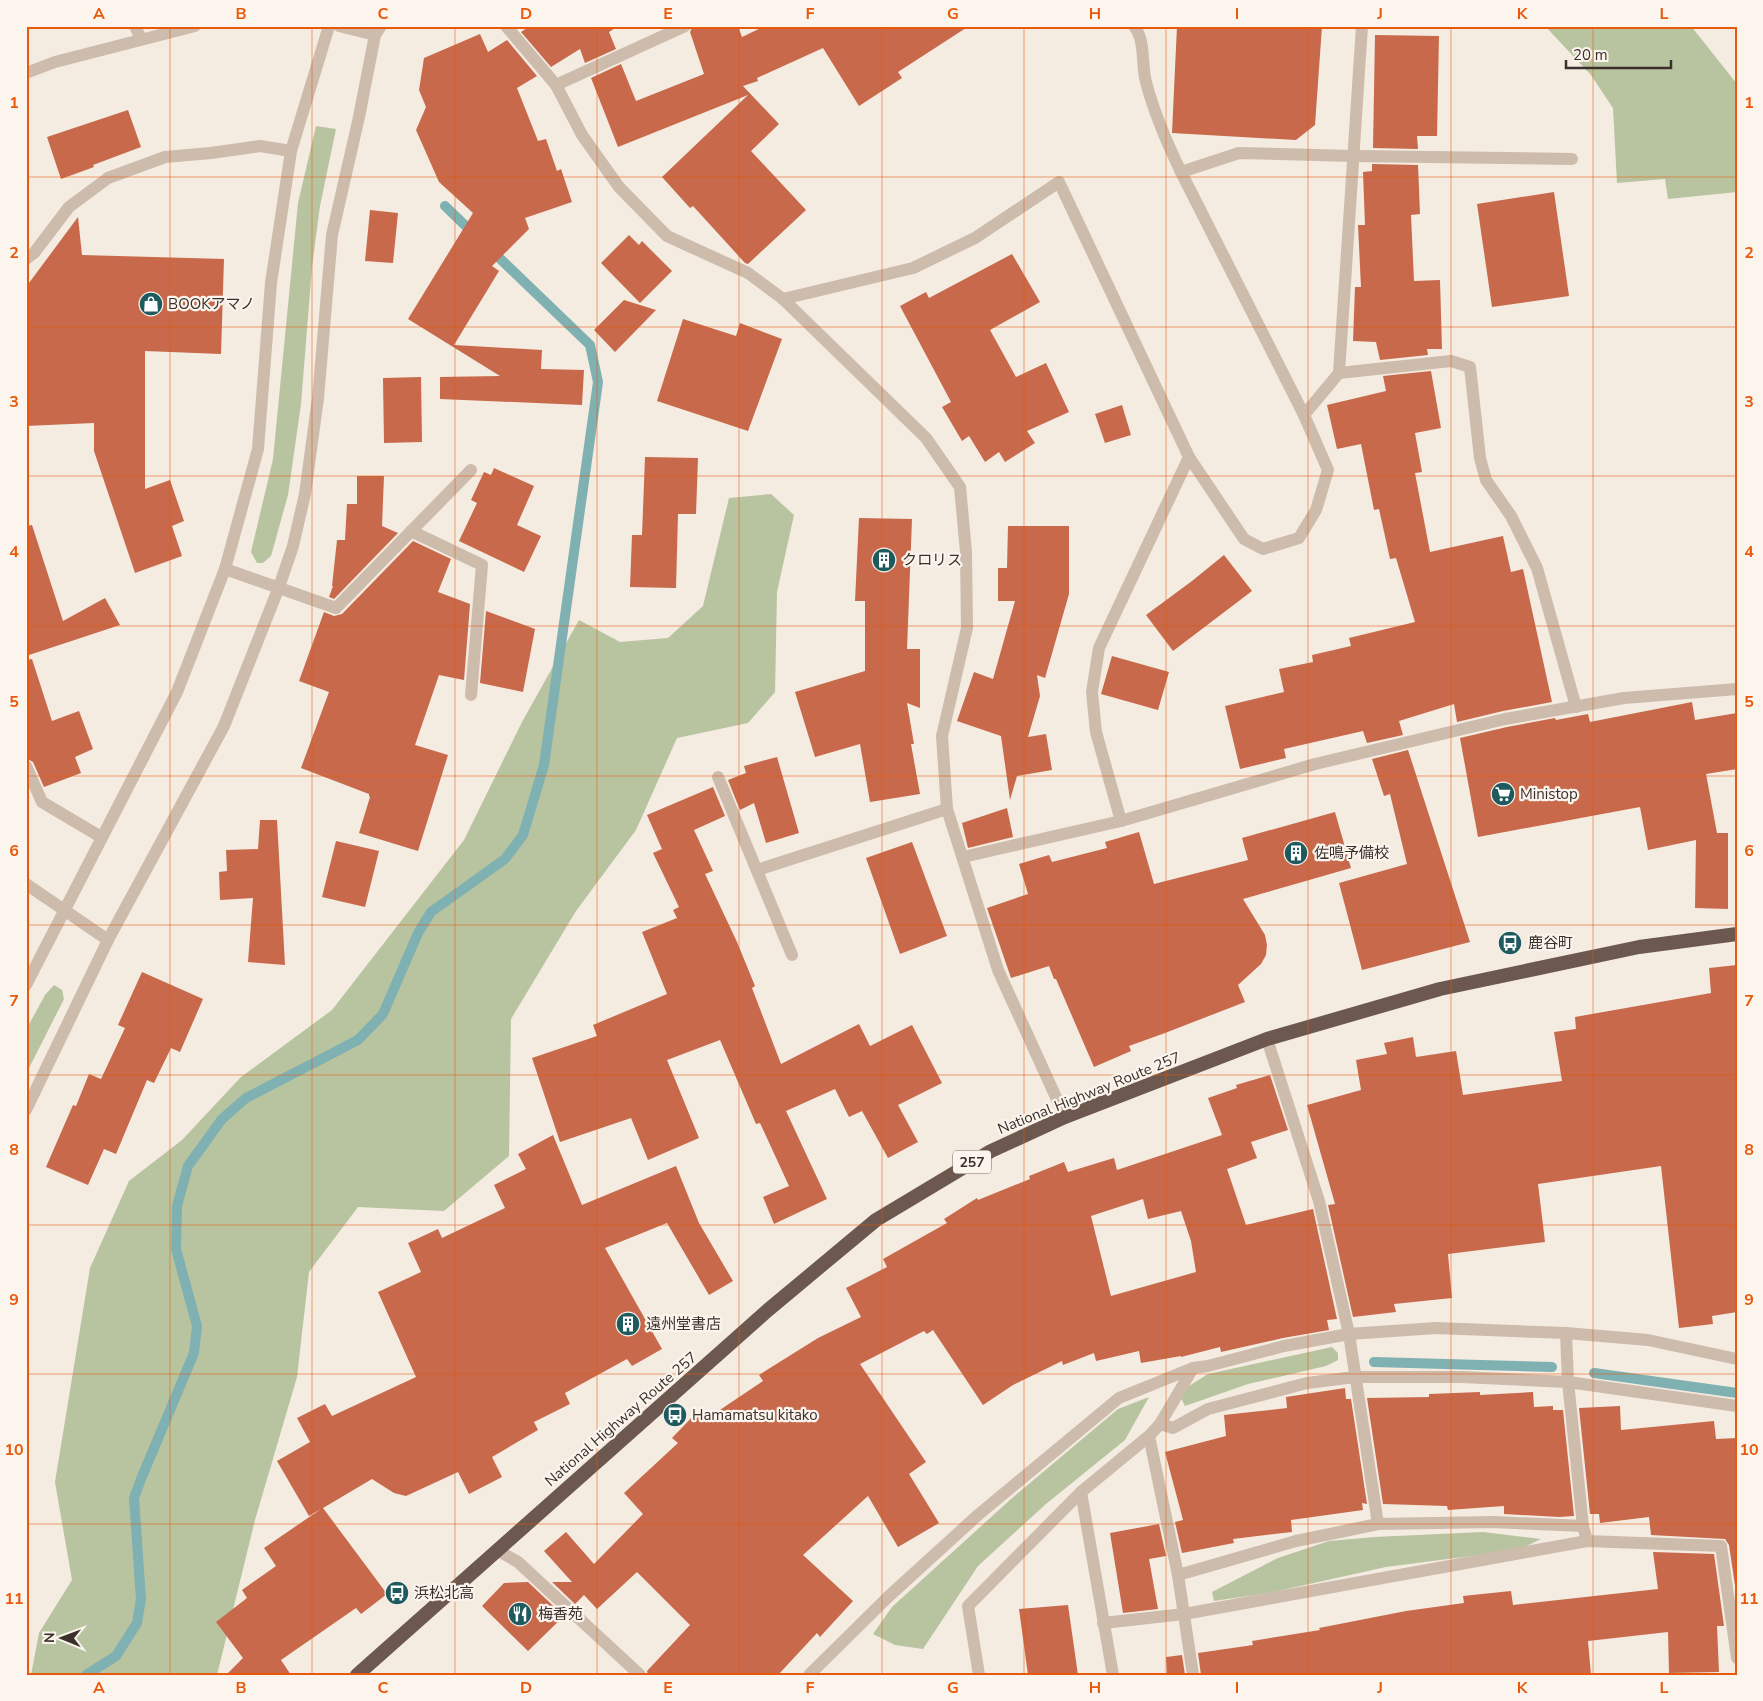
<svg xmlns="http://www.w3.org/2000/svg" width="1763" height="1701" viewBox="0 0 1763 1701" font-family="'Nunito Sans','Noto Sans JP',sans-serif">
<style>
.green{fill:#b8c4a0}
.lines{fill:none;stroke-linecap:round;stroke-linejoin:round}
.stream{stroke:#7fb0b2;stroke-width:10}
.building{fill:#c8694b;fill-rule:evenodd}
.service{stroke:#cdbbac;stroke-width:12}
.minor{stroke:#cdbbac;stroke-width:12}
.tertiary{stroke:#cdbbac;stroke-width:12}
.trunk{stroke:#6c584f;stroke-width:14}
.grid{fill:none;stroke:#e8590c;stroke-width:1;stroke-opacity:0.55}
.labels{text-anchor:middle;stroke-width:4.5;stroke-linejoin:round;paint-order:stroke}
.shield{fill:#fbf5ee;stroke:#756b66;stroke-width:1}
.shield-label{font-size:14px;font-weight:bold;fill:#3b302b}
.poi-label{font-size:15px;fill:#3b302b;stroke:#fbf5ee;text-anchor:start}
.street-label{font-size:15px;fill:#3b302b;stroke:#fbf5ee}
.neatline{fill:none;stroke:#e8590c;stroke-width:2}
.grid-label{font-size:16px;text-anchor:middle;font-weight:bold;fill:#e8590c}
</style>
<rect width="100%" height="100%" fill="#f4ebe1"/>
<g class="green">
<polygon points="1545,26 1691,26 1737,84 1737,192 1668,199 1665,179 1617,183 1613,108 1591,75"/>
<polygon points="316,126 336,129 320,206 312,267 301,404 288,495 271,556 263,563 257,563 251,552 273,459 298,203"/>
<polygon points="771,494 794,515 777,592 775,692 748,723 677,738 636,830 576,911 511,1019 509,1156 444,1211 358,1207 309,1272 297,1377 255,1520 217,1675 31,1675 39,1633 72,1580 55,1482 90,1268 129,1181 182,1140 241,1077 332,1010 464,840 522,722 579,620 620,642 668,638 703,606 729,498"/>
<polygon points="54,985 62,990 64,999 26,1074 26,1030 45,995"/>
<polygon points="1332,1347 1338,1353 1338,1360 1326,1366 1248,1384 1185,1406 1181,1398 1189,1386 1208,1374"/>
<polygon points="1149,1397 1125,1440 1046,1504 978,1566 923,1649 895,1645 873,1634 892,1607 1011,1499 1118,1409"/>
<polygon points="1483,1532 1541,1539 1518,1550 1386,1567 1269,1593 1214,1601 1212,1592 1278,1558 1329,1541 1374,1537"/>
</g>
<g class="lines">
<g class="stream">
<polyline points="445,206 474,234"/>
<polyline points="1374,1362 1552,1367"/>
<polyline points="1594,1373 1737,1393"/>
<polyline points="86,1675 116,1656 137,1623 141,1599 134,1498 141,1479 194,1353 197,1326 176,1249 177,1206 188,1166 222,1119 246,1098 358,1040 383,1014 418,933 431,912 505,859 523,835 544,765 598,382 590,345 490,249"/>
</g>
</g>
<g class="building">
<polygon points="530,26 618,26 609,32 616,49 585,63 580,49 551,67 521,32"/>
<polygon points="693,26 738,26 742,37 765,26 969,26 898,72 902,78 859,106 823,48 757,78 758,81 743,86 779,124 751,151 806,210 748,264 745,263 693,206 690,208 662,177 748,95 618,147 591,78 621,64 636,101 704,74 690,32"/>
<polygon points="1177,26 1322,26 1315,125 1296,140 1172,133"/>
<polygon points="480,34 488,52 507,40 537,76 517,88 538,141 546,139 557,171 561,169 572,202 525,218 529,229 492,266 499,271 454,345 542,350 541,369 584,370 582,405 440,399 440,377 500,376 408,319 473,213 439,182 416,130 426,107 419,90 424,58"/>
<polygon points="1375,35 1439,36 1437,136 1417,136 1418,149 1373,148"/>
<polygon points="128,110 141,147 93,165 94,167 61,179 47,137"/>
<polygon points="1372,164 1418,165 1420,214 1411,215 1414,281 1440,280 1442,349 1427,349 1428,355 1380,360 1376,342 1353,341 1355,287 1361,287 1358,225 1365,225 1363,172 1372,171"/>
<polygon points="1554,192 1569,296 1492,307 1477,204"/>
<polygon points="370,210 398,213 393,263 365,261"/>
<polygon points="78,217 82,255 224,259 221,354 145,351 145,489 170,480 184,521 172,526 182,556 135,573 94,451 94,423 26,426 26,287"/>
<polygon points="629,235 639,245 642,241 672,271 640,303 601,263"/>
<polygon points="1012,254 1040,302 990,330 1016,377 1046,363 1069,412 1027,431 1035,443 1005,462 999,452 985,462 969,436 962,441 942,407 951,402 900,306 926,292 929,298"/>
<polygon points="624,300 656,310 615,352 594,330"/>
<polygon points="683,319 736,336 740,323 782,339 748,431 657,401"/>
<polygon points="1431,371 1441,428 1415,433 1422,472 1415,473 1430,552 1503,536 1511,572 1523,569 1552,702 1503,711 1457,722 1454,704 1399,721 1403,735 1367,743 1363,731 1284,749 1286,758 1240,769 1225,706 1284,692 1279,669 1313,662 1312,655 1351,646 1349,638 1415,622 1396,558 1390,559 1379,509 1374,510 1361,444 1337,449 1327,405 1386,391 1383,376"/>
<polygon points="421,377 422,442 384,443 383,378"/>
<polygon points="1122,405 1131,435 1105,443 1095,414"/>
<polygon points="645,457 698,458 696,514 678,514 676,588 630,587 632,535 642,535"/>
<polygon points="494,468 534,486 517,525 541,536 524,572 459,541 477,503 471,500 484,472 491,475"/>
<polygon points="357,476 384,476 382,526 398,533 334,599 329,597 333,586 332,586 337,540 345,540 347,504 357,504"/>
<polygon points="859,518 912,519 907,649 920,649 920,708 907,703 914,744 911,744 920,794 870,802 860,744 815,757 795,692 865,671 865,601 855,601"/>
<polygon points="32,525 63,621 105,598 120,625 26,656 26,526"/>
<polygon points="1008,526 1069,526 1069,594 1045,678 1037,675 1040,696 1028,737 1046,734 1052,770 1017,776 1010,800 1001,736 957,721 974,672 993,679 1015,601 998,601 998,568 1007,568"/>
<polygon points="413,541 451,559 438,592 470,604 464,680 439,675 415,745 448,755 418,851 359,833 370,797 369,796 369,794 301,768 329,692 299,681 324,612 334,616 342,614"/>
<polygon points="1224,555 1252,591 1173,651 1146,615 1192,581"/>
<polygon points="486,611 535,629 523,692 480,683"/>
<polygon points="1112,656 1169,672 1158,710 1101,694"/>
<polygon points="32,659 52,721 79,711 93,749 75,757 81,773 44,787 33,762 26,758 26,660"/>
<polygon points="1692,702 1695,720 1737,713 1737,769 1706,774 1717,833 1728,833 1728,909 1695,908 1696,840 1648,850 1640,807 1478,837 1460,738 1507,727 1555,718 1556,720 1588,714 1590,722"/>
<polygon points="1408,750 1470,942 1362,970 1339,883 1407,864 1390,794 1384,796 1372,759"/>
<polygon points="777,757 799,833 766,843 754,803 740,810 728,780 746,773 744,766"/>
<polygon points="713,787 725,816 694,830 713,871 705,874 737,942 755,986 752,988 781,1064 859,1024 870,1046 912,1025 942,1083 898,1105 918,1142 888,1158 862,1111 849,1117 835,1089 786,1111 827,1199 774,1224 763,1197 789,1186 760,1123 756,1124 720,1040 667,1060 699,1138 648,1160 631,1118 560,1142 532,1058 597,1036 593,1025 667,994 642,932 677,918 673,910 679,907 653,853 662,849 647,815"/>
<polygon points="1007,808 1013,837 968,848 962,823"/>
<polygon points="1335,812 1351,868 1243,899 1265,935 1267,945 1266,955 1261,964 1238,985 1245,1002 1165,1033 1129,1046 1131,1051 1094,1067 1056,979 1054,979 1049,966 1011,978 987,908 1028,894 1019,864 1049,855 1052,862 1107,848 1105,842 1139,832 1154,884 1248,860 1242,838"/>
<polygon points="260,820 277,820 285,965 248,962 253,898 220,900 219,872 227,871 226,850 258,849"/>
<polygon points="336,841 379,851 365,907 322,897"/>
<polygon points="912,842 947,936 900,954 866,858"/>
<polygon points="1737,965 1737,1312 1712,1316 1713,1324 1679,1328 1661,1166 1538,1184 1545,1242 1448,1254 1452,1298 1394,1304 1396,1312 1353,1317 1328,1205 1335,1204 1307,1105 1361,1090 1356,1060 1387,1054 1384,1043 1413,1037 1416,1057 1456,1051 1463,1095 1562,1081 1554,1032 1576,1029 1575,1017 1711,993 1709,968"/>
<polygon points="142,972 203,999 180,1052 171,1048 154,1083 147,1080 116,1154 104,1149 88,1185 46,1167 73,1105 76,1106 89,1074 101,1079 125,1028 118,1025"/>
<path d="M1270,1075L1288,1130L1251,1142L1257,1158L1227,1169L1246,1225L1313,1209L1337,1319L1327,1320L1329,1330L1283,1338L1221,1352L1220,1347L1181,1357V1356L1141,1363L1139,1351L1096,1361L1094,1353L1063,1365L1062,1361L1013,1385L983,1405L933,1330L927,1334L924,1331L860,1364L926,1462L909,1474L939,1523L898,1547L868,1496L803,1555L853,1601L820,1637L817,1633L778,1675H648L647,1671L690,1625L637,1572L597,1609L584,1595L575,1604L552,1582H572L544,1551L566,1532L594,1564L643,1514L624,1493L678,1443L672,1438L697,1412L705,1420L763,1381L759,1375L818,1338L861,1317L846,1288L887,1267L883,1259L947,1223L944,1219L977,1198L978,1200L1030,1179L1029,1176L1064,1162L1068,1172L1114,1158L1117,1170L1222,1135L1208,1098L1237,1088L1236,1085ZM1143,1199L1148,1219L1181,1211L1191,1241L1196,1272L1111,1296L1091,1216Z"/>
<polygon points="553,1135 582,1205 676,1166 699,1223 733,1281 709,1295 667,1223 605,1248 662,1349 632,1366 627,1359 565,1393 570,1404 534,1422 538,1430 492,1457 502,1477 469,1494 458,1472 406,1496 394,1493 372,1479 323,1508 387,1594 361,1614 356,1608 281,1660 291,1675 226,1675 243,1658 216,1622 247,1598 242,1590 276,1566 264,1548 321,1509 309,1516 277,1461 310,1442 297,1418 325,1404 332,1416 416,1377 378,1292 421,1272 408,1243 438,1229 442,1238 505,1208 494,1185 526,1169 518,1154"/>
<polygon points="1345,1388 1346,1399 1351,1399 1367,1504 1362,1503 1363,1510 1291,1520 1292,1532 1233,1539 1234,1543 1182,1553 1175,1522 1183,1520 1165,1452 1226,1436 1224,1415 1287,1408 1286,1397"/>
<polygon points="1480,1392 1480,1395 1533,1392 1534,1407 1553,1406 1553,1410 1563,1410 1574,1516 1559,1517 1504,1514 1504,1506 1448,1510 1447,1506 1383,1504 1367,1398 1429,1397 1429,1394"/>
<polygon points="1620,1406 1621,1430 1714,1421 1716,1439 1737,1438 1737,1599 1729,1545 1725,1539 1651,1535 1649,1517 1600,1523 1599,1514 1590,1514 1579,1408"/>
<polygon points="1159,1524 1166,1556 1149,1559 1158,1609 1123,1613 1110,1533"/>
<polygon points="1653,1552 1714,1554 1724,1626 1717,1626 1719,1672 1669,1673 1668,1632 1588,1641 1591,1675 1201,1675 1198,1653 1253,1645 1252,1641 1320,1630 1319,1628 1406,1611 1464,1603 1463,1596 1511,1591 1513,1605 1658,1589"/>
<polygon points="528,1582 564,1616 528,1651 482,1606 504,1583"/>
<polygon points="1068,1605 1078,1675 1028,1675 1019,1609"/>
<polygon points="1182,1655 1185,1675 1167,1675 1166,1657"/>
</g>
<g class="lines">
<g class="service">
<path d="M1134,26C1146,41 1141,64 1146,82C1154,113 1167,143 1181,172L1239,153L1353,156"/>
<polyline points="1181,172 1304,415"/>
<polyline points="411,531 482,565 471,695"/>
<polyline points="225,569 336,608 471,470"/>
<polyline points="26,766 42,802 101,837"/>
<polyline points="963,857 1121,821 1315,764"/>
<polyline points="1566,1333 1568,1382 1583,1526 1587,1541"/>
<polyline points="1160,1424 1173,1428 1208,1409 1307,1383 1355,1377 1462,1377 1568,1382 1737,1406"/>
<polyline points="1149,1436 1178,1575 1193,1675"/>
<polyline points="1081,1492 1113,1675"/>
<polyline points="1378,1524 1493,1522 1583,1526"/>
<polyline points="1178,1575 1296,1541 1378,1524 1349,1334 1319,1201 1267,1039"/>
<polyline points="1103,1623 1184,1614 1587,1541 1721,1546 1737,1658"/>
<polyline points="979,1675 968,1606 1081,1492 1149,1436 1160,1424 1193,1368"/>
</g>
<g class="minor">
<polyline points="135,26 141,39"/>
<polyline points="506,26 556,85 582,135 619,187 667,236 748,273 783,299 926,438 960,487 966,552 967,628 942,736 947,809 998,970 1065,1117"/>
<polyline points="556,85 685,26"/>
<polyline points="1353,156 1572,159"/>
<polyline points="26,259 34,253 69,207 108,178 165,157 211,153 260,146 291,151"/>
<polyline points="783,299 913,268 975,238 1059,182 1189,457 1244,539 1263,549 1299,538 1316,510 1328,470 1304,415 1339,373 1362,26"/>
<polyline points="1339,373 1451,361 1470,367 1480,458 1486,480 1511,516 1537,568 1576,707"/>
<polyline points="1315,764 1505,719 1624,698 1737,689"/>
<polyline points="718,777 792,955"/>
<polyline points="1121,821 1096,732 1092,692 1099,648 1189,457"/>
<polyline points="757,870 947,809"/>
<polyline points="26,884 108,940"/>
<polyline points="497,1550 518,1562 640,1675"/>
<polyline points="809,1675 888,1597 978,1515 1119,1398 1193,1368 1208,1366 1284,1346 1349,1334 1436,1328 1566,1333 1648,1340 1737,1359"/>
</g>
<g class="tertiary">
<polyline points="339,26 375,35"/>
<polyline points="26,73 55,62 195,26"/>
<polyline points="26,985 177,692 225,569 258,449 271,283 291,151 329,26"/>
<polyline points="26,1110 108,940 224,726 279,587 293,546 305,494 318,398 332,235 359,117 375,35 381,26"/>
</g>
<polyline class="trunk" points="357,1675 768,1310 876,1220 991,1151 1065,1117 1267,1039 1440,989 1639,947 1737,934"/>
</g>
<path class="grid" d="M170,26V1675M312,26V1675M455,26V1675M597,26V1675M739,26V1675M882,26V1675M1024,26V1675M1166,26V1675M1308,26V1675M1451,26V1675M1593,26V1675M26,177H1737M26,327H1737M26,476H1737M26,626H1737M26,776H1737M26,925H1737M26,1075H1737M26,1225H1737M26,1374H1737M26,1524H1737"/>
<defs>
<g id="shop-disc" transform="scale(1.25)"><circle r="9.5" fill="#1f5a5e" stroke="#fbf5ee"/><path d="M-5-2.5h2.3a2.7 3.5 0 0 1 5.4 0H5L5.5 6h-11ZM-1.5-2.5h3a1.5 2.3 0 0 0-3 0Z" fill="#fff"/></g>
<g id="building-disc" transform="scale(1.25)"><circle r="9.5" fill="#1f5a5e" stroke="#fbf5ee"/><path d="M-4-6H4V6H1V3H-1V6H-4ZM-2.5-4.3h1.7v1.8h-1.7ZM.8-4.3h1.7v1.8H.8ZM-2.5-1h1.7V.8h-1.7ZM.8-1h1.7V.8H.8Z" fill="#fff"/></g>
<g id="supermarket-disc" transform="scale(1.25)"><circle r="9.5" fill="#1f5a5e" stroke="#fbf5ee"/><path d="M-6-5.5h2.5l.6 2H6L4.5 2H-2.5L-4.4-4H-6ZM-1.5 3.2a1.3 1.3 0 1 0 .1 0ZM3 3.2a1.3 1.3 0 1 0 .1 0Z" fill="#fff"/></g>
<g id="bus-disc" transform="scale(1.25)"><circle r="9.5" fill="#1f5a5e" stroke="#fbf5ee"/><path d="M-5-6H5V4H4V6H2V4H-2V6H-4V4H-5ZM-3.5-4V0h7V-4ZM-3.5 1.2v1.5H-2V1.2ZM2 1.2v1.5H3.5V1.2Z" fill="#fff"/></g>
<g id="restaurant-disc" transform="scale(1.25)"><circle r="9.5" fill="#1f5a5e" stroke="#fbf5ee"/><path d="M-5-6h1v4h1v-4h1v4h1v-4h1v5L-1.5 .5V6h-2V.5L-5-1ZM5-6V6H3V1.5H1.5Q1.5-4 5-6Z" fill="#fff"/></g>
</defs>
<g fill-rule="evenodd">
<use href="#shop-disc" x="151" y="304"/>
<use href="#building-disc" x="884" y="560"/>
<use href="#supermarket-disc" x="1503" y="794"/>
<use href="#building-disc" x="1296" y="853"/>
<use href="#bus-disc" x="1510" y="943"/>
<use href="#building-disc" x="628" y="1324"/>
<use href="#bus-disc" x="675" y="1415"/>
<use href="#bus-disc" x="397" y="1593"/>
<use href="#restaurant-disc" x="520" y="1614"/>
</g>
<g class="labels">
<rect class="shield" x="953" y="1150.5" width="38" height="23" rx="4"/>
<g class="shield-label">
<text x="972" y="1167">257</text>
</g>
<g class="poi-label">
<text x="168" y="309">BOOKアマノ</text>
<text x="902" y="565">クロリス</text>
<text x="1520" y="799">Ministop</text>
<text x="1314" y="858">佐鳴予備校</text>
<text x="1528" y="948">鹿谷町</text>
<text x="646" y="1329">遠州堂書店</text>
<text x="692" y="1420">Hamamatsu kitako</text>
<text x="414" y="1598">浜松北高</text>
<text x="538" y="1619">梅香苑</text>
</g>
<g class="street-label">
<text transform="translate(1089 1093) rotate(-22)" y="5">National Highway Route 257</text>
<text transform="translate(621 1419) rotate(-41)" y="5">National Highway Route 257</text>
</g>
</g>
<rect width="1763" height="1701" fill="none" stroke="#fbf5ee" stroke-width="55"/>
<g transform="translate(62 1638) rotate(271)" stroke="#fbf5ee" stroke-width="4" paint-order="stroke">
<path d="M0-4L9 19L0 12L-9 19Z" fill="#3b302b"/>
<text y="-8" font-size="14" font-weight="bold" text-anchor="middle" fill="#3b302b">N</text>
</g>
<path d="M1566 60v8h105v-8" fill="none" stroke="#3b302b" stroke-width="2.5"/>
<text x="1573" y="60" font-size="15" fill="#3b302b" stroke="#fbf5ee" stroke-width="4" paint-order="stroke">20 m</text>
<rect x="28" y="28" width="1708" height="1646" class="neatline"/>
<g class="grid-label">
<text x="99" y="19">A</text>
<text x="241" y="19">B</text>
<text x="383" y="19">C</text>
<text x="526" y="19">D</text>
<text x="668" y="19">E</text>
<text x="810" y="19">F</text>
<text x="953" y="19">G</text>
<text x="1095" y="19">H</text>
<text x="1237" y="19">I</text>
<text x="1380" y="19">J</text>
<text x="1522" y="19">K</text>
<text x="1664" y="19">L</text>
<text x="14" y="108">1</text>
<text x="1749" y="108">1</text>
<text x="14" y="258">2</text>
<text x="1749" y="258">2</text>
<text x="14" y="407">3</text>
<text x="1749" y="407">3</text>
<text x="14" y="557">4</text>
<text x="1749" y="557">4</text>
<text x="14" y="707">5</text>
<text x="1749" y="707">5</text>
<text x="14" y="856">6</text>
<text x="1749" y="856">6</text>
<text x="14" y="1006">7</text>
<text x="1749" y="1006">7</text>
<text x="14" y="1155">8</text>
<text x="1749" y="1155">8</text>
<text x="14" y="1305">9</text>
<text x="1749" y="1305">9</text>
<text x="14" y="1455">10</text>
<text x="1749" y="1455">10</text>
<text x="14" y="1604">11</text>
<text x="1749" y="1604">11</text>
<text x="99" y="1693">A</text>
<text x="241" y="1693">B</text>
<text x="383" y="1693">C</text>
<text x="526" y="1693">D</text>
<text x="668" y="1693">E</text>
<text x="810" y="1693">F</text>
<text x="953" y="1693">G</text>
<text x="1095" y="1693">H</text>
<text x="1237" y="1693">I</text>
<text x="1380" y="1693">J</text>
<text x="1522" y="1693">K</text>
<text x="1664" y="1693">L</text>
</g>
</svg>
